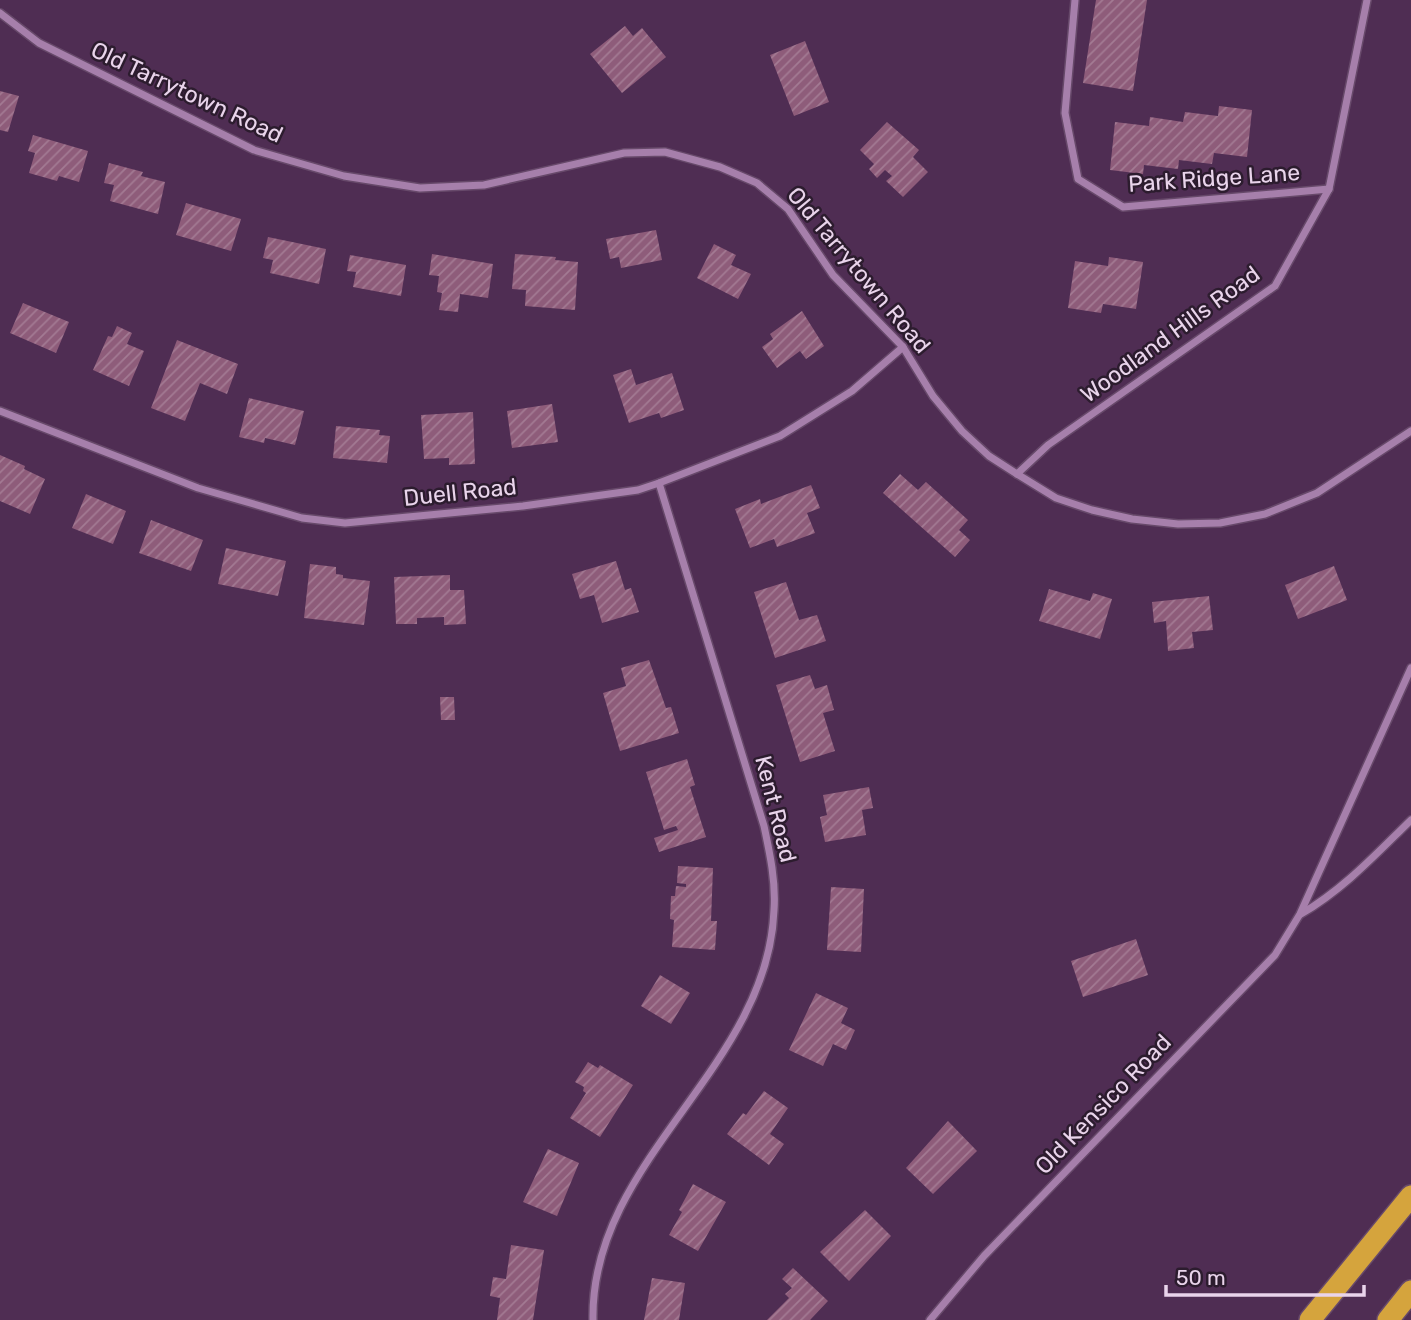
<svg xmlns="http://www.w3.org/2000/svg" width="1411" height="1320" viewBox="0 0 1411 1320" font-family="Rubik,sans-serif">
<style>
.building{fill:url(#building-hatch)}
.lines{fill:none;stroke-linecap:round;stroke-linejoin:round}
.street-casing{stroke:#67496a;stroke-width:10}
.highway-casing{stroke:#67496a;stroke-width:24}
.street{stroke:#a67fab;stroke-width:7}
.highway{stroke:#d5a43d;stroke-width:21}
.labels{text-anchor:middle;stroke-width:5;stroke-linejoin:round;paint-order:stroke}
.street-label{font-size:23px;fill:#e9d4eb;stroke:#2c1c2e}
</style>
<defs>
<pattern id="building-hatch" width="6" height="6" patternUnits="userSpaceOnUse" patternTransform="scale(1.75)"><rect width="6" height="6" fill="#8e5c7a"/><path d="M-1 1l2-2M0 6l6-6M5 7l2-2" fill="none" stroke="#a37a93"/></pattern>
</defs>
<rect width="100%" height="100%" fill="#4f2d53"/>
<g class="building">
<polygon points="1096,0 1147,0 1133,91 1083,83"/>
<polygon points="625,26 633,36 642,28 666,57 622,93 590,54"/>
<polygon points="805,41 829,102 794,116 770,55"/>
<polygon points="0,91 19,96 8,132 0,130"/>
<polygon points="1219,106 1252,110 1247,157 1214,153 1212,164 1179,160 1178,169 1144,165 1143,174 1110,170 1115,122 1149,126 1150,117 1183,122 1185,112 1218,116"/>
<polygon points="887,122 919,150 913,157 928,172 903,197 886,181 892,176 885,170 877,178 869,169 874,164 860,150"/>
<polygon points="33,135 88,151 79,182 59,176 57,181 29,173 35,153 28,151"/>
<polygon points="109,163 143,172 141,176 165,182 158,214 110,201 114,185 104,183"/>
<polygon points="186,203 241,219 231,251 176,235"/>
<polygon points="656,230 662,260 621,268 619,257 610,259 606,239"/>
<polygon points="268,237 326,249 319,284 270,273 273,260 263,258"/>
<polygon points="714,244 736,255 731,265 751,274 738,299 697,278"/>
<polygon points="432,254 493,264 488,298 460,294 458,312 439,310 442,293 437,292 439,276 429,275"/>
<polygon points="515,254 556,257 555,260 578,262 575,310 525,306 526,290 512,289"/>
<polygon points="350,255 406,265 401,296 353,287 356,272 347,271"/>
<polygon points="1109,257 1143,262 1136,309 1103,304 1101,313 1068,308 1075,261 1108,266"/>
<polygon points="23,303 69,322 56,353 10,333"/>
<polygon points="802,311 824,346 806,359 800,351 777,368 762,347 773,339 770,334"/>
<polygon points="117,326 132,333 127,344 144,351 129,386 93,370 108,336 112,337"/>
<polygon points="177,340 238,364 227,394 200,383 185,421 151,408"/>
<polygon points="631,369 636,385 672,373 684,410 661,418 659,413 629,423 613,375"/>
<polygon points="249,398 304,411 295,445 265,438 264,443 239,437"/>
<polygon points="552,404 558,442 512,448 507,411"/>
<polygon points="473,412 475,464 449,465 449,458 424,459 421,415"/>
<polygon points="336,426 380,430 379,435 390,436 387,463 333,458"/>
<polygon points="0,455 25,466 24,469 45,479 30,514 0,501"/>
<polygon points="900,474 918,490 926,482 968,520 959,530 970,540 955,557 883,493"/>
<polygon points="811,485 820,508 807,513 815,533 777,547 774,539 750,548 735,509 760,499 761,504"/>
<polygon points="86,494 126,511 113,544 72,528"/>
<polygon points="151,520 203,540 191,571 139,553"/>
<polygon points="226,548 286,561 278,596 218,584"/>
<polygon points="616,561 625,590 631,588 639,612 602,623 594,595 580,599 572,574"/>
<polygon points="310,564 336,567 336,574 343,575 343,578 370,581 364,625 304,618"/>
<polygon points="1334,566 1347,600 1298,619 1285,585"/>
<polygon points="450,575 450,590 464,590 466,624 444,625 444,617 417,618 417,624 396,624 394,577"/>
<polygon points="786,582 799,620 817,615 826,641 775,658 754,592"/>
<polygon points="1049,589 1090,601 1093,593 1112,599 1100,639 1039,621"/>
<polygon points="1209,596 1213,630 1192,632 1194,648 1168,651 1166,621 1154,623 1152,602"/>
<polygon points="649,660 666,708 671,707 679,733 620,751 603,693 626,686 621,668"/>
<polygon points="810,675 815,689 827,685 834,710 823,713 835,751 800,762 776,685"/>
<polygon points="440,697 454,697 455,720 441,720"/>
<polygon points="687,759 695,785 690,787 706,837 659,852 654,838 678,830 676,826 664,830 646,772"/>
<polygon points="869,787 873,808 862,810 866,835 825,842 820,817 827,815 823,795"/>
<polygon points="678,866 713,868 711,921 717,921 715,950 672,947 674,920 670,919 671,896 675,896 676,886 686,887 686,884 677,883"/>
<polygon points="831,887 864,889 861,952 827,950"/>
<polygon points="1136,939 1148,975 1083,997 1071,961"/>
<polygon points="660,975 690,993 671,1024 641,1006"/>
<polygon points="816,993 848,1008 841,1023 855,1030 846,1050 833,1044 823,1066 789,1050"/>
<polygon points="588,1062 598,1068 600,1065 633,1085 600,1137 570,1118 586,1093 583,1091 584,1087 575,1082"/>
<polygon points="764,1091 788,1108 770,1134 784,1144 769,1165 727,1134 743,1113 746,1115"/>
<polygon points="948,1121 977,1151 933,1194 906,1168"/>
<polygon points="548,1149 579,1163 557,1216 523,1202"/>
<polygon points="693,1184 726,1202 698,1251 669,1235 682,1212 679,1210"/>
<polygon points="865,1210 891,1236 849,1281 820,1252"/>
<polygon points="511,1245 544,1250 533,1320 497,1320 500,1298 490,1296 493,1277 506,1279"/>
<polygon points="793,1268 828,1301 810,1320 767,1320 789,1298 785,1294 792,1288 782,1279"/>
<polygon points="652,1278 685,1283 679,1320 644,1320"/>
</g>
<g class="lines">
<g class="street-casing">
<g id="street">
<polyline points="1075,0 1065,113 1078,179 1123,207 1329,189"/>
<polyline points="0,13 39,43 254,150 344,176 420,188 484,185 624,153 665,152 720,167 757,183 788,209 833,275 903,347 933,396 962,431 989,456 1017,474 1056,498 1092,510 1132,519 1178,524 1220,523 1265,514 1317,493 1411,431"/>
<polyline points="0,411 198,488 302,518 345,523 523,506 638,490 659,483 780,436 852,391 903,347"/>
<polyline points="1017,474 1048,445 1275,286 1329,189 1367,0"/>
<path d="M1301,914C1344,889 1376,854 1411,820"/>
<path d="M593,1320C590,1159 768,1069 774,910C776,882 770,854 764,826L659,483"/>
<polyline points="930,1320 984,1256 1275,955 1300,914 1411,668"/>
</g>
</g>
<g class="highway-casing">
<g id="highway">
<polyline points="1310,1320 1411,1196"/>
<polyline points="1388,1320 1411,1291"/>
</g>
</g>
<use href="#street" class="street"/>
<use href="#highway" class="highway"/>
</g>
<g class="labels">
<g class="street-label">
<text transform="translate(187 92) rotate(25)" y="8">Old Tarrytown Road</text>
<text transform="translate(1214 178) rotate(-4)" y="8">Park Ridge Lane</text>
<text transform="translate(859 270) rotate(50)" y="8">Old Tarrytown Road</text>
<text transform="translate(1170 334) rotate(-36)" y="8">Woodland Hills Road</text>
<text transform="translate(460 492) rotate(-6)" y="8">Duell Road</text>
<text transform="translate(776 809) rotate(76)" y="8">Kent Road</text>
<text transform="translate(1103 1104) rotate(-46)" y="8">Old Kensico Road</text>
</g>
</g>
<path d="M1166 1285v10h198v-10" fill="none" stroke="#e9d4eb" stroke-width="3.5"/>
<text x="1176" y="1285" font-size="21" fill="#e9d4eb" stroke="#2c1c2e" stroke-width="5" paint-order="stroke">50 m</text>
</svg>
